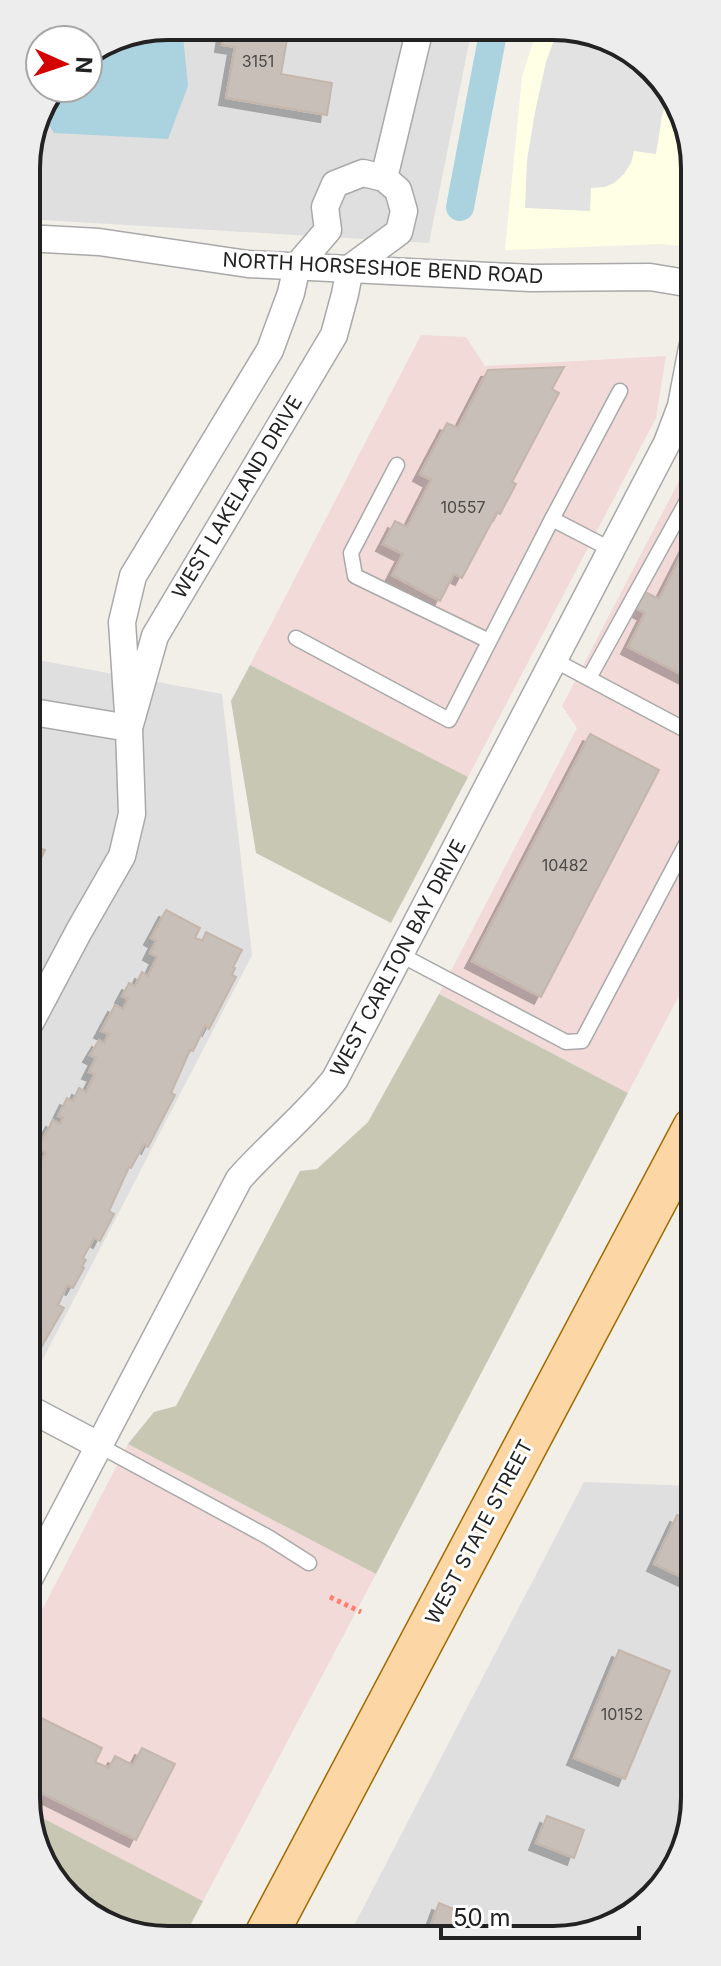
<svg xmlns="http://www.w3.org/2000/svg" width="721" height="1966" viewBox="0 0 721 1966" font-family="Inter,sans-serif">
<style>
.residential{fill:#e0dfdf}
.commercial{fill:#f2dad9}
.education{fill:#ffffe5}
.construction{fill:#c7c7b4}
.parking{fill:#e2e2e2}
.water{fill:#aad3df}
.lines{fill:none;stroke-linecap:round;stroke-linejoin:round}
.canal{stroke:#aad3df;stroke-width:28}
.building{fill:#c7bfb8;stroke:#c4b6ab;stroke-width:2;filter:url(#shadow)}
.lane-casing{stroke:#a9a9a9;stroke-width:17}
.street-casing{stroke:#a9a9a9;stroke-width:29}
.primary-casing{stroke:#a06b00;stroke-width:45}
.path{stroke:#fa8072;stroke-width:5;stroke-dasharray:4 4;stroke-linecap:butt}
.lane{stroke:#fff;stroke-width:14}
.street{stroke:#fff;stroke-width:26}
.primary{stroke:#fcd6a4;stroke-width:42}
.labels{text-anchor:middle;stroke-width:6;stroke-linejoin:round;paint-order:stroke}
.number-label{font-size:16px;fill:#4b4948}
.street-label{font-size:20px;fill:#222;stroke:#fff}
.rim{fill:none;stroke:#222;stroke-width:4}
</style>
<defs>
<filter id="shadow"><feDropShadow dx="-7" dy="7" stdDeviation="0" flood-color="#0004"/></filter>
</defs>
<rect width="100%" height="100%" fill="#f2efe9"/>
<g class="residential">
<polygon points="168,26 472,28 429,243 26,219 26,158 41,105 54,88 88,88 88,56"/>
<polygon points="27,658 222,694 252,955 28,1388"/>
<polygon points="584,1482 694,1486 695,1807 660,1891 581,1937 348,1937"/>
</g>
<g class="commercial">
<polygon points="421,335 466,337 485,366 666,356 656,418 468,777 250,665"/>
<polygon points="693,454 693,969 628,1093 439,994 577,728 562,706"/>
<polygon points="128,1444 376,1574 203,1901 29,1811 29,1635"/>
</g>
<polygon class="education" points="537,29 581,29 653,67 692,140 692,247 660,244 505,250 522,77"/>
<g class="construction">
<polygon points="250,665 468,777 391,923 256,853 231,701"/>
<polygon points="439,994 628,1093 376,1574 128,1444 154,1412 176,1406 300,1171 317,1169 368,1122"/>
<polygon points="29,1811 203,1901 184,1937 140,1937 67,1898 29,1826"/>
</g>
<polygon class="parking" points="558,29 581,29 653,67 668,95 662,116 656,154 634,151 631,163 624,174 614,183 605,187 591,188 590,211 525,208 527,160 535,112 546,62"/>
<polygon class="water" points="168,26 182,26 188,86 168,139 54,133 40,110 41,105 54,88 88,88 88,56"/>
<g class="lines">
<polyline class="canal" points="460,207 494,28"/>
</g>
<g class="building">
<polygon points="225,26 289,27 281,74 332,83 327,115 226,98 235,47 222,45"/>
<polygon points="564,367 552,389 559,393 512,482 516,484 500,514 497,512 462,578 454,574 440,601 392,575 403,554 383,544 395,521 407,527 431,480 420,474 447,423 458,428 488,370"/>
<polygon points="693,532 693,680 628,647 645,613 630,605 639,589 659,599"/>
<polygon points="590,734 659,770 541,997 472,961"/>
<polygon points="27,842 45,850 27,888"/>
<polygon points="166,910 200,928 195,938 202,941 206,932 242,950 233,967 235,968 232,975 236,977 209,1029 205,1026 193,1051 190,1050 171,1093 175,1095 148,1147 144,1144 131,1168 129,1167 109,1211 114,1214 100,1241 94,1238 83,1258 86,1260 82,1267 84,1268 73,1288 67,1285 66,1288 58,1305 64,1308 35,1358 28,1355 28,1199 30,1200 34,1192 28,1189 34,1176 28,1173 37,1157 42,1160 46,1153 38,1148 53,1120 60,1124 63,1118 58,1116 67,1098 73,1101 79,1088 86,1092 95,1074 89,1072 96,1058 90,1055 99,1040 104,1043 109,1034 101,1031 115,1005 123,1009 128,999 122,996 129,983 135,986 142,972 148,976 157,957 150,953 156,941 151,938"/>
<polygon points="677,1515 694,1523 694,1583 654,1564"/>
<polygon points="619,1650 670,1671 625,1779 574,1758"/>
<polygon points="29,1712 102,1748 95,1762 109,1768 115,1756 133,1765 142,1748 175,1764 136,1840 29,1787"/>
<polygon points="547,1816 584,1830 574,1858 536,1843"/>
<polygon points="439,1903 471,1916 463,1937 438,1937 428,1933"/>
</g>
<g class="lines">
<g class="lane-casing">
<g id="lane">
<polyline points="692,206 692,226"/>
<polyline points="674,428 693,436"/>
<polyline points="397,465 351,553 355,576 489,641"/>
<polyline points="552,519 620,391"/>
<polyline points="296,638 449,720 552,519 612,550"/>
<polyline points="554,660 693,734"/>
<polyline points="589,678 693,490"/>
<polyline points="401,955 566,1042 582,1041 693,831"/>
<polyline points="100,1446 268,1537 309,1563"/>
</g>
</g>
<g class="street-casing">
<g id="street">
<polygon points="363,173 384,178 398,190 404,211 399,232 350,268 345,294 334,335 155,636 129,728 122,622 133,576 270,350 291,293 297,266 328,230 325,207 335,184"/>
<polyline points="384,178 420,28"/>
<polyline points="26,238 99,242 248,264 531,278 650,277 692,284"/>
<polyline points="27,711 129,728 132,814 122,856 79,931 28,1027"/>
<polyline points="28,1408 100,1446"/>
<path d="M28,1581L239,1179C270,1144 307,1115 335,1079L667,443L681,406L692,348"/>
</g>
</g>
<g class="primary-casing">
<polyline id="primary" points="265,1937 694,1128"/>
</g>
<polyline class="path" points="330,1597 361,1612"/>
<use href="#lane" class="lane"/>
<use href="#street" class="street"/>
<use href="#primary" class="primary"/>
</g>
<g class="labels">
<g class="number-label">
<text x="258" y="67">3151</text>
<text x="463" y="513">10557</text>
<text x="565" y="871">10482</text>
<text x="622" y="1720">10152</text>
</g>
<g class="street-label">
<text transform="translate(383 268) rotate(3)" y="7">NORTH HORSESHOE BEND ROAD</text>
<text transform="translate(237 497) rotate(-59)" y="7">WEST LAKELAND DRIVE</text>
<text transform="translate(398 958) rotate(-62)" y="7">WEST CARLTON BAY DRIVE</text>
<text transform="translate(479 1532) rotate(-62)" y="7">WEST STATE STREET</text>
</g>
</g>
<path d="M0 0H721V1966H0ZM168 40H553A128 128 0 0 1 681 168V1798A128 128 0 0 1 553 1926H168A128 128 0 0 1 40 1798V168A128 128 0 0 1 168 40Z" fill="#ededed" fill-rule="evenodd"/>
<path class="rim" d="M168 40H553A128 128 0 0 1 681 168V1798A128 128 0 0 1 553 1926H168A128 128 0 0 1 40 1798V168A128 128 0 0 1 168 40Z"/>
<g transform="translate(64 64) rotate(93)"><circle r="38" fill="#ffffff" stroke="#a7a7a7" stroke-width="2"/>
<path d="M0-6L14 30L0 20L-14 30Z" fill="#d40000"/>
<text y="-12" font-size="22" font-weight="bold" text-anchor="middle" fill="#222222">N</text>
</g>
<path d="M441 1926v12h198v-12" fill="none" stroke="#222222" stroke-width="4"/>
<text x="453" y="1926" font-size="24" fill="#222222" stroke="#ffffff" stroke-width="6" paint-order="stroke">50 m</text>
</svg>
